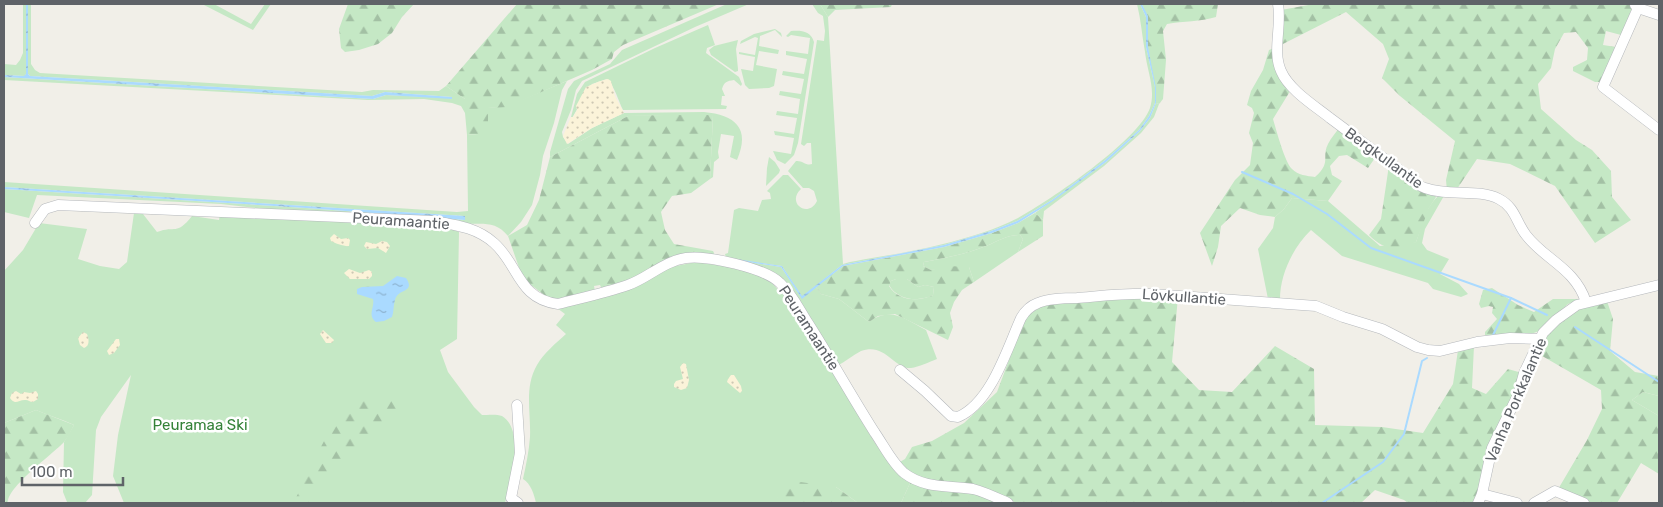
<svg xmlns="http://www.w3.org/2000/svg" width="1663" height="507" viewBox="0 0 1663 507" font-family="Rubik,sans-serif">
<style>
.green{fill:#c5e8c5}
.forest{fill:url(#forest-firs);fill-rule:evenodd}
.sand{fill:url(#sand-dots)}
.water{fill:url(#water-ripples)}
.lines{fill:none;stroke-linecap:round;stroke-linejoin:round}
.stream{stroke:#aadaff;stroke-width:2}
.minor-casing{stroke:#b5b8bc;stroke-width:11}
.minor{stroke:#fff;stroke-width:10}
.labels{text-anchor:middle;stroke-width:5;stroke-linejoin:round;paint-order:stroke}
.street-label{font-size:15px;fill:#5f6368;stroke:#fff}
.park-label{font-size:15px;fill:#348238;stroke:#fff}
</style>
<defs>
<pattern id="forest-firs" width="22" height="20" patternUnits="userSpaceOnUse" patternTransform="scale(1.25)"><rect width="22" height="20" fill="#c5e8c5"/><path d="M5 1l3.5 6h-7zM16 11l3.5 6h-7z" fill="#a3c0a4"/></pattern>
<pattern id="sand-dots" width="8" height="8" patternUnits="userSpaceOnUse" patternTransform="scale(1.25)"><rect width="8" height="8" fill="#fbf3d9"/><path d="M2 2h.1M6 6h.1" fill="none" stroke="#cec8b4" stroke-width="1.8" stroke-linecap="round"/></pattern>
<pattern id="water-ripples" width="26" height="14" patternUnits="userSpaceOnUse" patternTransform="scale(1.25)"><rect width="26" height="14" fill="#aadaff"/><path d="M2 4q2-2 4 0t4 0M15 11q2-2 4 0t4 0" fill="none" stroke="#8eb4d2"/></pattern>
</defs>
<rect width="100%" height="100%" fill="#f1efe8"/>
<g class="green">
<polygon points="23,4 26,4 26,74 25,76 4,75 4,64 16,65 20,60 23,53"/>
<polygon points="28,4 31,4 31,64 35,70 40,73 362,92 373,90 439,91 446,86 465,99 465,106 461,106 452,103 424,99 368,100 4,80 4,77 373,99 386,95 452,98 452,97 385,92 372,96 30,76 28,74"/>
<polygon points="202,4 214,4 251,24 265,4 271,4 253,30"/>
<path d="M727,4H749L695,27L582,81L576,90L571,110L562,132L563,137L568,144L592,128L624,113L704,112C735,115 751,128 737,160L730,157L734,136L721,134L718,152L719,158L714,162L713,177L710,179L713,115L628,116L550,157V152L568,89L574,81L610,64L622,50Z"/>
<path d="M812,4H820L828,17L843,264C852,261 862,260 872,258C896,254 920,250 943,244C967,238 995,230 1018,218C1049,201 1139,140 1150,108C1156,89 1147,71 1145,52C1142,36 1141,20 1137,4H1140L1146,17V47L1155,87V103L1149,116L1139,130L1104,161L1052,200L1017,221L991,231L944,245L842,265L802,297L782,266L730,259L781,267L802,298L816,287L821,294L839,299L869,322C891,306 905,319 926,330L937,359C929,362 919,367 911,368C894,369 885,342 861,351C853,355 845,362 837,366L785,285L726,258L725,254L728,253L734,210L739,208L758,211L762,200L771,199L770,193L767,191L783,175H788L801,189C786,203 808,219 817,201L814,191L809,188H803L788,171L796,161C802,160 806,166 812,164L811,143H807L804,146L801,144L817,40L824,41L825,31L823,16L818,13Z"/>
<path d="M708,25L715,45L707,48L706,53L739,77L742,84L741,86L734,80C727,81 724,82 722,89L725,96H722L721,105L727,106L726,109L623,110C618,100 615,87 607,79L592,84L572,118L571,117L577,94L585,82L655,48Z"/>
<polygon points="775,29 781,33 782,37 775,30 760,36 759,46 779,50 778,54 759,51 756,65 777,69 774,86 769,88 749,89 745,85 741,69 753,71 755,57 739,54 739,52 755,55 758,38 755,37 740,44 741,41 754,34"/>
<path d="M791,31C801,30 811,31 814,42L798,143L794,155L785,164L777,160L773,151L791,154L794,138L775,135L774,131L794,134L797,118L776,115L777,111L798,114L800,99L779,95L780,91L801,94L804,79L782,75L783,71L804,74L807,59L786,55V51L808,54L810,38L791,35L788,37L786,36Z"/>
<polygon points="738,40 736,49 738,69 738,71 735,72 711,55 709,50 714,46"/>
<path d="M567,81L562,90L554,123L543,156L540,175L532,205L521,222L508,236C496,221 483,224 465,224L264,209L221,204L37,195L29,218L4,212V189L306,208L465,220V216L4,187V182L457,212L468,211L467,135L478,134L488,108L507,106Z"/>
<polygon points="1156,103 1159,104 1154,117 1141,133 1104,166 1044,211 1043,220 1035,213 1106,162 1140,131 1150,118"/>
<polygon points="769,157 775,162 780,170 779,173 766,186 767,168"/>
<path d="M1441,194H1445L1425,229L1422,243L1427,250L1449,259L1440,274L1459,284L1468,294L1461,297L1433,289L1428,283L1342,256L1311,230C1293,247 1280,275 1280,299H1268L1258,249L1273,228L1275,217L1284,209L1292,198L1328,201L1380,246L1416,242C1422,226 1426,204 1441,194Z"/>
<path d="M134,213L143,214L157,232C176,225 176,236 192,216L219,220L220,214L448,227L459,232L457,339L440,350L448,372L474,407L482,415C488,415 497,414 502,416C526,431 510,482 505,503H124L113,476L118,435L131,375L101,417L96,430L92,495L85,503L67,502L63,492L64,442L74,425C62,419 49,416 36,410L4,423V271L23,250L39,223L87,229L78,259L100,266L119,269L127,262Z"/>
<path d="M1020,235L1023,239L1018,252L974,282L969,267L931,270L923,266L924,262C945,258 966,254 986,246C999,241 1006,235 1020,235Z"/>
<path d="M696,262L737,268L768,279L790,302L875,443L896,472L910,483L901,503H858L836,487L777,498V503H536C534,494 531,484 523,479C526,465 529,451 530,437C531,413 524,387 537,365C544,353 556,343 566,334L556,325L565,314L557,308L671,267Z"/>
<path d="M896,279H907L918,287L925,285L934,287L933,295C919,302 898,301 889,285L891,281Z"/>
<polygon points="1643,392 1659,396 1659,416 1632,400"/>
</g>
<g class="forest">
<polygon points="348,4 414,4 402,17 392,33 378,44 359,50 345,52 341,48 339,29"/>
<polygon points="517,4 719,4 623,45 614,52 612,59 592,70 507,107 488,108 488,127 478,134 467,135 465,113 461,106 465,106 465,99 446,86"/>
<polygon points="820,4 892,4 891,7 835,10 828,17"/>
<path d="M1142,4H1218L1216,17C1200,22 1184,21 1167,24L1163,31L1166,60L1163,99L1159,104L1156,103C1156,83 1151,69 1148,49C1146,30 1151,24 1142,4Z"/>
<polygon points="1314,4 1630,4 1632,6 1629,18 1621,35 1606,31 1603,45 1616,47 1601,82 1595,82 1573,71 1573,67 1587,60 1588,48 1576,32 1564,33 1555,49 1551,68 1538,84 1541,109 1576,140 1592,150 1611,171 1612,197 1631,220 1595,243 1555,186 1510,164 1477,159 1455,192 1447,191 1446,180 1455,141 1400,96 1382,78 1389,59 1383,44 1346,12 1279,46 1281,10"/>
<path d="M1274,48L1292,88L1273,119C1276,129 1285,163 1292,169C1298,175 1307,176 1315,177C1332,162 1321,158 1328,144C1331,138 1336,132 1340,127L1377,155L1368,168L1347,155L1339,156L1330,166L1332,175L1342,181L1328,201L1292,198L1284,209L1275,217L1260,215L1240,208L1221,226L1218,247L1212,266L1200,233L1235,180L1250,165L1253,143L1249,133L1254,113L1252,108L1247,105L1251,91L1263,70L1269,50Z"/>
<polygon points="664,115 713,115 710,179 691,193 672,196 661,212 665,230 674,244 713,251 714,253 713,256 701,256 602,289 600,285 594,286 595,291 569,298 557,299 547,297 523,279 508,236 527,225 539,200 550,157 628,116"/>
<path d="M1389,165L1433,193L1436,197L1429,208L1416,242C1395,250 1385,251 1369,235L1381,219Z"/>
<path d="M1035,213L1043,220V236L1018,252L1023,239L1020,235C1006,235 999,241 986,246C966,254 945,258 924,262L923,266L931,270L948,266L969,267L974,282L962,290L954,302L950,313L953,327L948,340L895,314L878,316L869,322L839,299L821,294L816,287L843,266L944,247L992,233L1018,223ZM896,279H907L918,287L925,285L934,287L933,295C919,302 898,301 889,286L891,281Z"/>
<polygon points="1492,288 1518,305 1534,312 1553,299 1579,299 1568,304 1539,331 1531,334 1489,336 1485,335 1485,332 1497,319 1492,313 1493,307 1489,306 1481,308 1479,304 1483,290"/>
<polygon points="1178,297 1172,362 1199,390 1232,392 1275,346 1314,369 1315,425 1382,427 1423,433 1453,384 1458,350 1474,346 1472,388 1486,394 1508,369 1522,373 1479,490 1473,503 1408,503 1404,500 1375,490 1361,503 1016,503 1009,499 918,478 898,463 905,459 912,447 932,441 964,423 997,392 1025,317 1047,303 1057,301"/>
<polygon points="1607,301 1613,319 1610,351 1635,372 1659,376 1659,396 1643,392 1632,400 1659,416 1659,474 1641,463 1617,503 1586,503 1557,491 1587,440 1602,409 1601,390 1537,353 1546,334 1574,311"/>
<path d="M371,398L390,399L399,398L407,405L307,503H293C310,474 324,430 349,407C354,402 364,401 371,398Z"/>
<path d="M36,410L74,425C71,431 68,437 64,442C53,454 6,488 8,503H4V423Z"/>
<polygon points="800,482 836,487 858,503 777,503 777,498 784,484"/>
<polygon points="910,483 976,493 1000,503 901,503"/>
</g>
<g class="sand">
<path d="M608,79L611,81L615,96L624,113L592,128L567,144L563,136L571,117H573L577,110L576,106L586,87C593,84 599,81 608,79Z"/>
<path d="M334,234L341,239L348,238L350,240L349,246C346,247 334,243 331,241L330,238Z"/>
<polygon points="382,241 387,242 390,246 386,253 378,248 367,249 364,246 366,242 376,244"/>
<polygon points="349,269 360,273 369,270 372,272 372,276 369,279 350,279 344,273"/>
<polygon points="323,330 334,340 332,343 326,343 320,334"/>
<path d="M83,332L87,334C89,339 90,346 84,348L80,345L78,338Z"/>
<polygon points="116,339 119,339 120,345 114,353 109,355 107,351"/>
<polygon points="683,363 686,364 689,380 687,388 681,390 674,387 674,384 676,381 683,379 680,367"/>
<polygon points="731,375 734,375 741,386 742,391 740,393 727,382 728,379"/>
<path d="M16,391L21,394L24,392L30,393L36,391L38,394V399L33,402C30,402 28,400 26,400C19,399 15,406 10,398L12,393Z"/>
</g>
<g class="water">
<polygon points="26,4 28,4 28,74 30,76 372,96 385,92 452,97 452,99 386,95 373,99 4,77 4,75 24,76 26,74"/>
<polygon points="1140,4 1142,4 1148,16 1148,47 1156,88 1156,103 1150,118 1140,131 1106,162 1053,201 1018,223 992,233 944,247 843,266 802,299 781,267 729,259 730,258 782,266 802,296 842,265 944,245 991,231 1017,221 1052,200 1104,161 1139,130 1149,116 1155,103 1155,87 1146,47 1146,17"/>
<polygon points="4,187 465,216 465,220 306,208 4,189"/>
<path d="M397,276L406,278C416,293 398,288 395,300C393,306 394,312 392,317L384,321L376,322C367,315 375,307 373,299L357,294V289L362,287L383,286Z"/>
</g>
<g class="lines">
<g class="stream">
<polyline points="1242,172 1293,194 1327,214 1371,248 1511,298"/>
<polyline points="1575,327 1659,382"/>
<polyline points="1493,335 1511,298 1547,315"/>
<polyline points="1322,503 1383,462 1404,434 1422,361 1427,358"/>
</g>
<g class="minor-casing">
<g id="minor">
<path d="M1278,4C1282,26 1272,51 1281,71C1289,90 1315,106 1330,118C1353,135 1375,152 1397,168C1406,174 1415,185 1425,188C1449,197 1478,188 1499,199C1515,207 1516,222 1526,235C1545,260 1575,268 1586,302"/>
<polyline points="1635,5 1638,8 1659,15"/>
<polyline points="1638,8 1603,87 1659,130"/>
<path d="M35,223L45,209L58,205L433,221C455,225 476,227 494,243C519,265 518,299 558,304C581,298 605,293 628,285C648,278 664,261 686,258C707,255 765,268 780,283C792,294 799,309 808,323C831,359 852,397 875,433C884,446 892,463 904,473C925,489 948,485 973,489C985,492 997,498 1008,503"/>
<path d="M900,370L925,391L951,416L958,417C991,403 1007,349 1021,318C1025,311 1030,306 1038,303C1050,298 1065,298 1077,298C1102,296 1127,293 1152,294L1316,306L1343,317L1382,329L1417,347L1428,350L1440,351L1477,342L1510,338L1540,339"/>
<polyline points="517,405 520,453 511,498 518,503"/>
<polyline points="1482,494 1517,503"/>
<polyline points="1478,503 1482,494 1492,448 1518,395 1524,373 1543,333 1556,320 1577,305 1659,285"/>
<polyline points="1534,503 1555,491 1584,503"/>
</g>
</g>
<use href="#minor" class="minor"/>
</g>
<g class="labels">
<g class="street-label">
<text transform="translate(1384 158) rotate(36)" y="5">Bergkullantie</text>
<text transform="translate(401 221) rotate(4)" y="5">Peuramaantie</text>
<text transform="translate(1184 297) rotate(4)" y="5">Lövkullantie</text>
<text transform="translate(809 328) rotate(57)" y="5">Peuramaantie</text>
<text transform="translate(1516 400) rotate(-67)" y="5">Vanha Porkkalantie</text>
</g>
<g class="park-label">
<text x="200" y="430">Peuramaa Ski</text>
</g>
</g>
<rect width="1663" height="507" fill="none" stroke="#5f6368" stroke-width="10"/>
<path d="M22 477v8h101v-8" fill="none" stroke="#5f6368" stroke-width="2.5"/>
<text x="30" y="477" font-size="15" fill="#5f6368" stroke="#ffffff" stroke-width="4" paint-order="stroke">100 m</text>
</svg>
